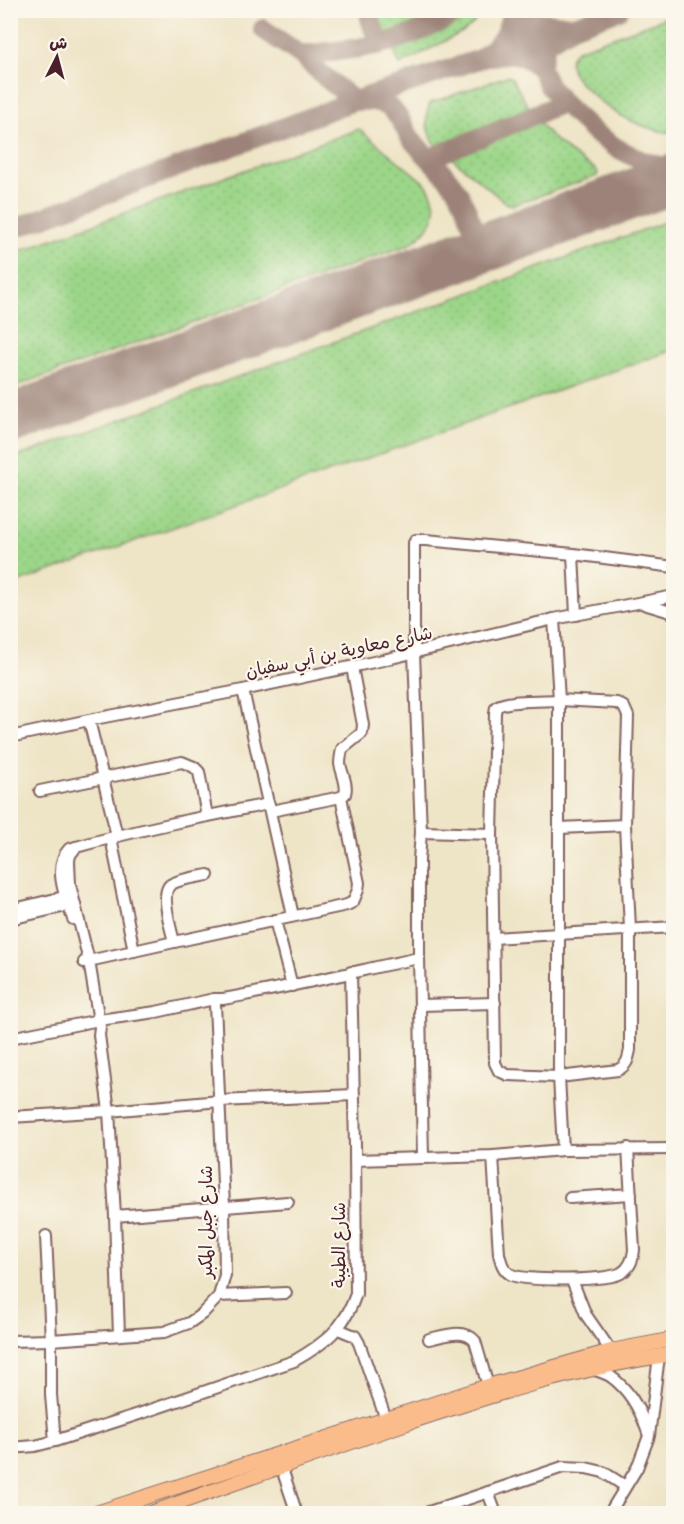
<svg xmlns="http://www.w3.org/2000/svg" width="684" height="1524" viewBox="0 0 684 1524" font-family="'Balsamiq Sans','Playpen Sans Arabic',sans-serif">
<style>
.grass{fill:url(#grass-dots);stroke:#737a5a;stroke-width:1.5}
.lines{fill:none;stroke-linecap:round;stroke-linejoin:round}
.taxiway{stroke:#9c8278;stroke-width:20}
.runway{stroke:#9c8278;stroke-width:50}
.minor-casing{stroke:#836461;stroke-width:14}
.major-casing{stroke:#836461;stroke-width:16}
.minor{stroke:#fff;stroke-width:10}
.major{stroke:#fabc8b;stroke-width:14}
.labels{text-anchor:middle;stroke-width:4.5;stroke-linejoin:round;paint-order:stroke}
.street-label{font-size:18px;fill:#4a1f2b;stroke:#fbf7ec}
</style>
<defs>
<pattern id="grass-dots" width="8" height="8" patternUnits="userSpaceOnUse" patternTransform="scale(1.5)"><rect width="8" height="8" fill="#9cd689"/><path d="M2 2h.1M6 6h.1" fill="none" stroke="#88b776" stroke-width="1.8" stroke-linecap="round"/></pattern>
</defs>
<rect width="100%" height="100%" fill="#fbf7ec"/>
<filter id="ink" filterUnits="userSpaceOnUse"><feTurbulence type="fractalNoise" baseFrequency=".0167" numOctaves="2"/><feDisplacementMap in="SourceGraphic" scale="12" xChannelSelector="R" yChannelSelector="G"/><feConvolveMatrix kernelMatrix="1 2 1 2 8 2 1 2 1" color-interpolation-filters="sRGB"/></filter>
<filter id="wash" filterUnits="userSpaceOnUse"><feTurbulence type="fractalNoise" baseFrequency=".008" numOctaves="4" result="noise"/><feDisplacementMap in="SourceGraphic" scale="24" xChannelSelector="R" yChannelSelector="G"/><feGaussianBlur stdDeviation="1.35" result="paint"/><feColorMatrix in="noise" values="0 0 0 0 0 0 0 0 0 0 0 0 0 0 0 0 0 1.4 0 .05"/><feComposite in="paint" operator="in"/></filter>
<g filter="url(#wash)">
<rect width="100%" height="100%" fill="#eee4c6"/>
<g class="grass">
<path d="M382,11L390,12L469,11C444,24 418,39 390,43L377,13Z"/>
<polygon points="477,11 480,11 474,23 464,31 400,65 394,51 401,46 458,22"/>
<path d="M673,15L674,133H673C659,132 642,126 629,120C613,113 571,82 570,64C569,58 572,55 575,51Z"/>
<path d="M507,76L512,78C534,120 552,145 595,169L598,173L597,176L513,205L506,203L436,145C426,131 424,119 430,103Z"/>
<path d="M359,129L426,184C444,210 433,228 410,244L11,388V254Z"/>
<polygon points="673,219 673,350 11,585 11,459"/>
</g>
<g class="lines">
<g class="taxiway">
<polyline points="369,10 370,19 379,44"/>
<path d="M512,10C507,35 502,43 481,58C510,53 516,48 540,68L546,43L574,26L538,22L523,10"/>
<polyline points="517,10 528,43 549,86 563,103 595,133 615,147 640,160 674,170"/>
<path d="M263,29L301,55L325,77L354,101C375,99 390,102 401,121C405,128 408,136 413,141C427,158 444,171 456,189C468,207 473,229 480,249"/>
<path d="M301,55C328,52 354,50 380,44C409,37 437,25 463,10"/>
<polyline points="430,158 563,103"/>
<polyline points="10,230 354,101 528,43 619,10"/>
</g>
<polyline class="runway" points="10,419 674,179"/>
</g>
</g>
<g filter="url(#ink)">
<g class="lines">
<g class="minor-casing">
<g id="minor">
<polyline points="573,554 576,615"/>
<polyline points="644,604 674,613"/>
<polyline points="554,619 559,700 559,1077 563,1150"/>
<polyline points="243,690 293,916"/>
<path d="M559,700L617,703L624,707L628,716L625,825L630,929V1050C628,1060 627,1065 618,1070L559,1077L508,1075L499,1071L495,1063L492,834L495,713L496,707C508,699 544,701 559,700Z"/>
<polyline points="89,720 117,836"/>
<polyline points="10,737 89,720 243,690 383,660 554,619 674,596"/>
<polyline points="40,791 182,762 194,767 199,772 207,816"/>
<path d="M271,811L341,797L345,794C348,785 342,774 340,764C340,759 341,754 342,749L362,733L363,725L352,667"/>
<polyline points="560,828 625,825"/>
<polyline points="421,832 492,834"/>
<polyline points="111,838 134,951"/>
<polyline points="76,847 70,855 69,861 70,885 89,961 100,1027 99,1035 109,1111 115,1216 119,1335"/>
<polyline points="10,910 72,895"/>
<polyline points="10,919 75,904"/>
<path d="M73,919C66,899 52,867 69,849C135,830 202,817 269,804"/>
<polyline points="275,920 292,986"/>
<polyline points="494,938 674,927"/>
<path d="M174,942C171,929 160,894 170,885C178,879 198,877 208,875"/>
<polyline points="84,962 174,942 347,905 353,902 358,890 359,883 341,797"/>
<polyline points="420,1005 495,1003"/>
<path d="M10,1038L99,1020L156,1012L214,999H223C289,987 353,972 419,958"/>
<polyline points="10,1117 109,1111 220,1101 354,1095"/>
<path d="M493,1156L499,1254C501,1262 503,1270 510,1274C522,1282 609,1281 621,1273C630,1268 633,1260 634,1250L628,1148"/>
<polyline points="423,1158 419,958 419,860 421,832 414,653 414,543 416,540 426,540 573,554 674,567"/>
<polyline points="355,1160 493,1156 563,1150 674,1149"/>
<polyline points="570,1198 631,1194"/>
<polyline points="115,1216 288,1202"/>
<polyline points="46,1236 51,1340 51,1395 55,1441"/>
<polyline points="572,1280 586,1315 611,1351"/>
<polyline points="219,1296 286,1293"/>
<polyline points="338,1329 355,1336 359,1343 386,1419"/>
<path d="M429,1339C444,1336 464,1328 475,1341L488,1386"/>
<polyline points="10,1341 51,1340 164,1332 189,1323 202,1314 219,1296 225,1275 224,1207 215,1004 214,999"/>
<path d="M592,1369C598,1371 605,1373 610,1376C630,1390 641,1411 648,1433"/>
<path d="M10,1448L35,1446L55,1441L136,1415L294,1361C324,1344 345,1328 356,1294L355,1146L351,972"/>
<polyline points="281,1466 297,1514"/>
<polyline points="488,1492 496,1514"/>
<polyline points="423,1514 563,1467 586,1468 603,1472 625,1486"/>
<polyline points="609,1514 637,1468 649,1436 659,1356"/>
</g>
</g>
<g class="major-casing">
<g id="major">
<polyline points="93,1514 488,1386 611,1351 674,1339"/>
<path d="M148,1514C232,1484 316,1454 401,1425C491,1395 580,1367 674,1354"/>
</g>
</g>
<use href="#minor" class="minor"/>
<use href="#major" class="major"/>
</g>
</g>
<g class="labels">
<g class="street-label">
<text transform="translate(339 652) rotate(-12)" y="6">شارع معاوية بن أبي سفيان</text>
<text transform="translate(206 1222) rotate(-90)" y="6">شارع جبل المكبر</text>
<text transform="translate(339 1245) rotate(-90)" y="6">شارع الطيبة</text>
</g>
</g>
<rect width="684" height="1524" fill="none" stroke="#fbf7ec" stroke-width="36"/>
<g transform="translate(57 57) rotate(6)" stroke="#fbf7ec" stroke-width="4.5" paint-order="stroke">
<path d="M0-4.5L10 22L0 15L-10 22Z" fill="#4a1f2b"/>
<text y="-9" font-size="16" font-weight="bold" text-anchor="middle" fill="#4a1f2b">ش</text>
</g>
</svg>
